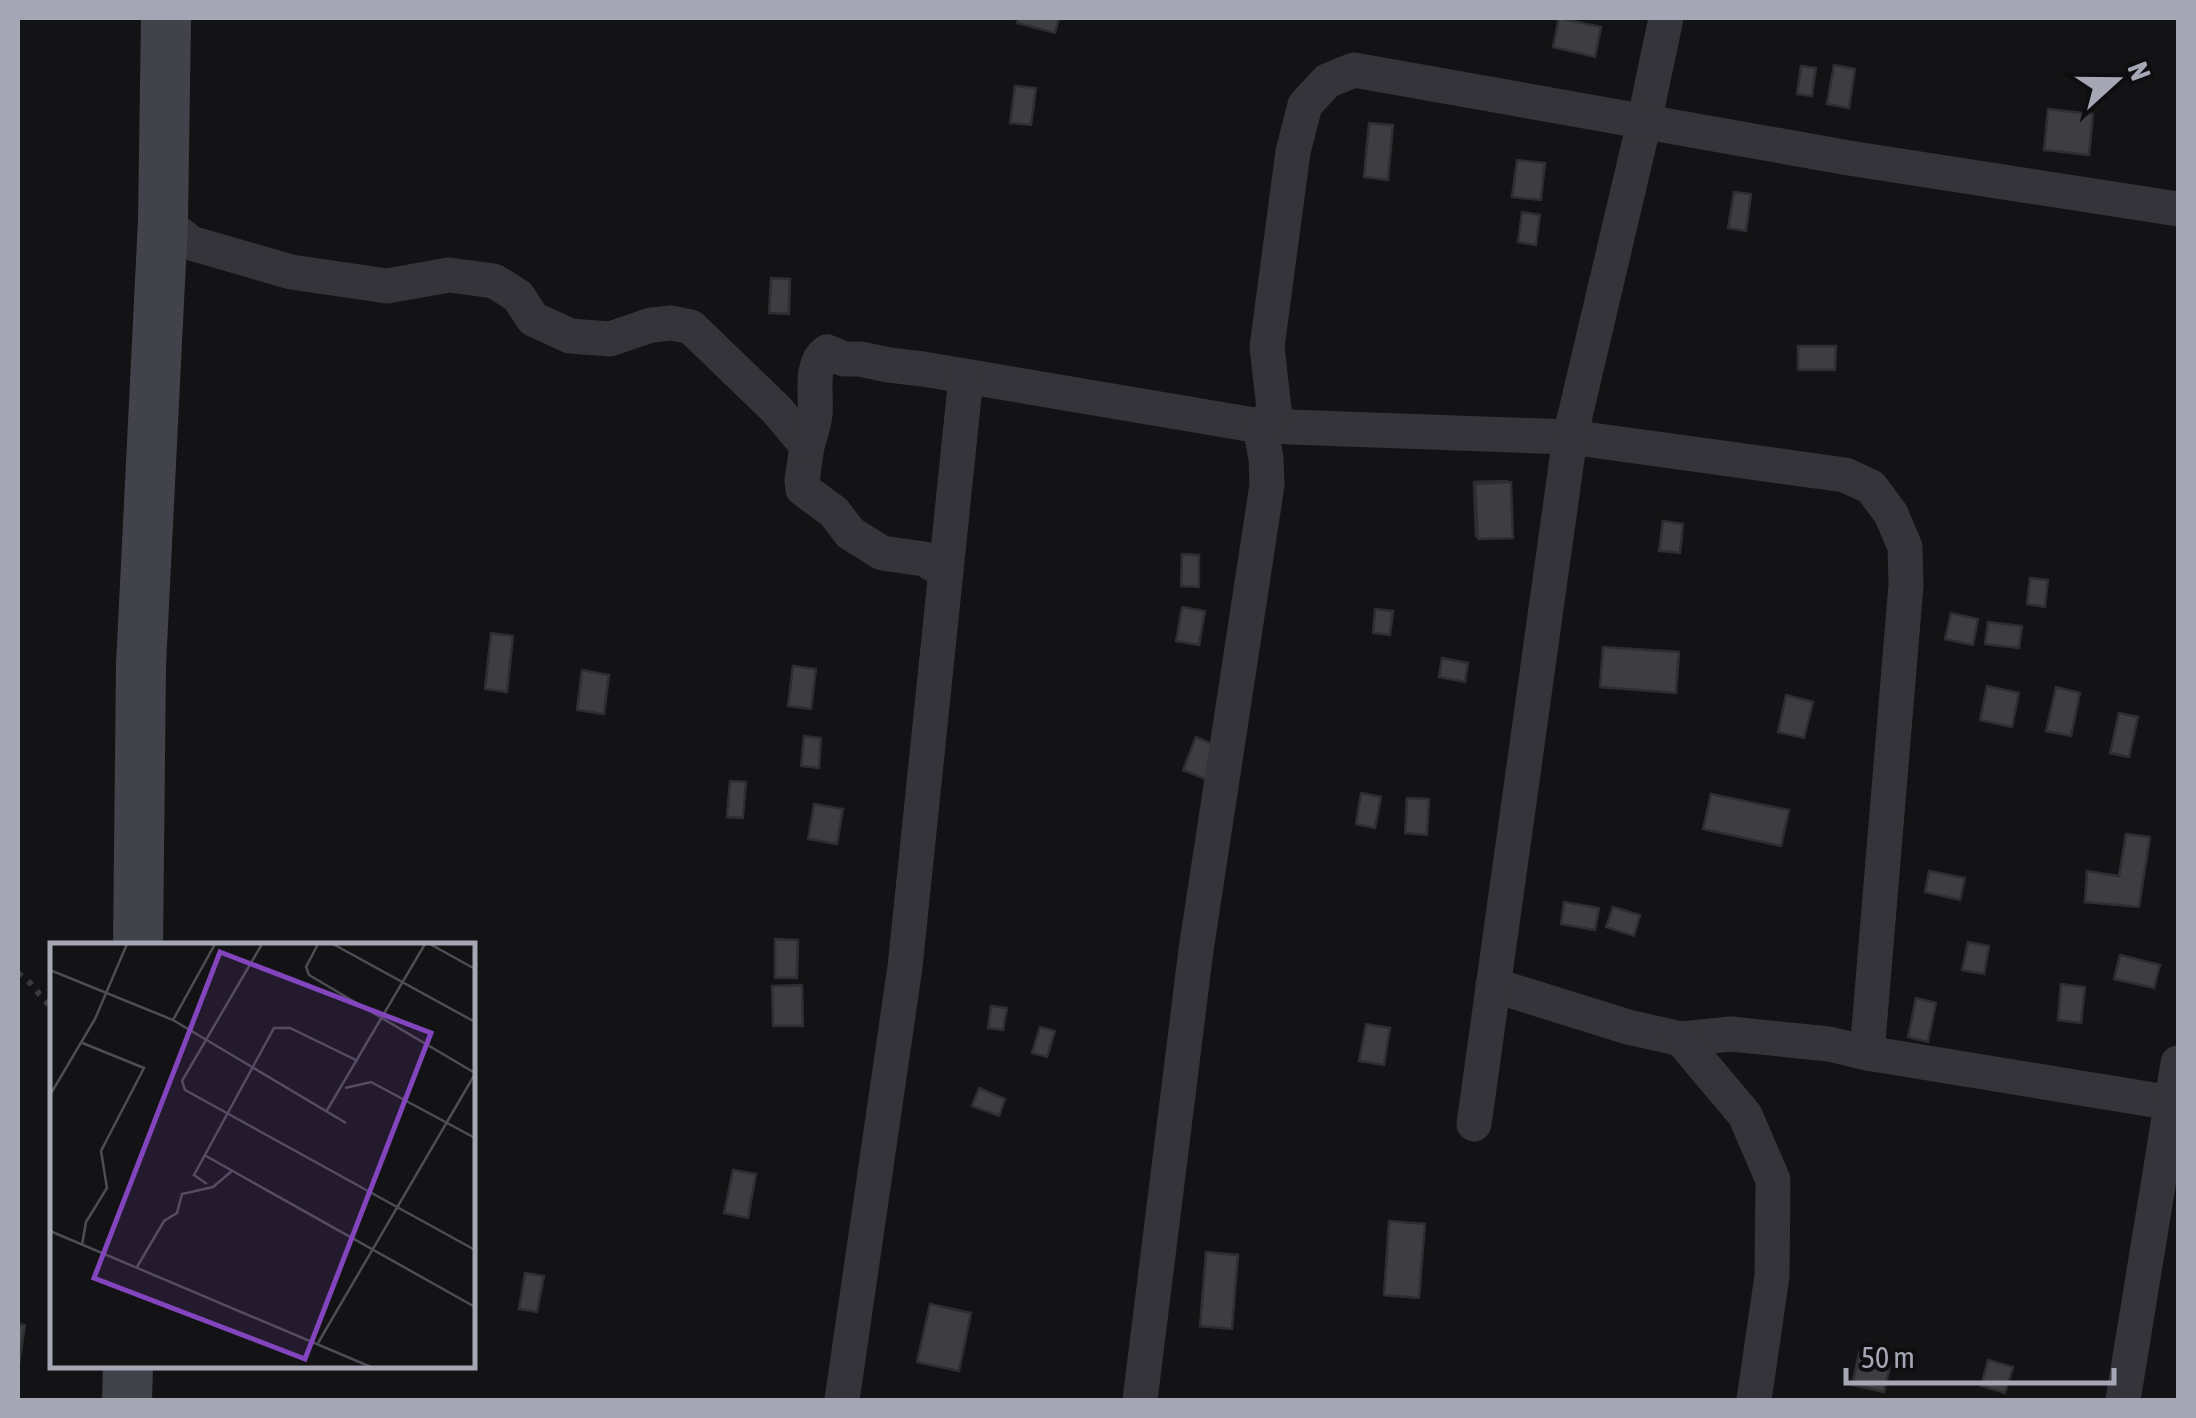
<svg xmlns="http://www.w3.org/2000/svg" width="2196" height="1418" viewBox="0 0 2196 1418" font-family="'Asap Condensed',sans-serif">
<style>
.building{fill:#3d3d42;stroke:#2e2d31;stroke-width:2.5}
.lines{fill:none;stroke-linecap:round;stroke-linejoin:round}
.path{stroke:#3a3b41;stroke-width:6;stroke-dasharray:5 8;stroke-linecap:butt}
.street{stroke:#34343a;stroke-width:35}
.secondary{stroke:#42434a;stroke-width:50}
.inset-road{fill:none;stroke:#4d4e55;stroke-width:2.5}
.view{fill:#8345bd;fill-opacity:0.15;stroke:#8345bd;stroke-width:5}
.inset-edge{fill:none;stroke:#a5a7b5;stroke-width:5}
</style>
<rect width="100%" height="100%" fill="#131315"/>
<g class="building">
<polygon points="1019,18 1059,18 1055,33 1017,23"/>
<polygon points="1559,18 1601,27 1595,57 1553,47"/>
<polygon points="1834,65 1855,69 1849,108 1827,104"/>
<polygon points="1801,66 1816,68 1812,96 1797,94"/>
<polygon points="1015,86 1036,88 1031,125 1010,123"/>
<polygon points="2048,109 2093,114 2089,155 2044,150"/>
<polygon points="1369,123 1393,125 1388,180 1364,177"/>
<polygon points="1517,160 1545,163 1541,200 1512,197"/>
<polygon points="1734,192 1751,194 1746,231 1728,228"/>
<polygon points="1522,212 1540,215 1536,245 1518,242"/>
<polygon points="771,278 790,279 789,314 769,313"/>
<polygon points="1798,346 1836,346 1835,370 1798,370"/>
<polygon points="1507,481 1509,535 1476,536 1474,482"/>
<polygon points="1511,482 1513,538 1478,539 1475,484"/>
<polygon points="1663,521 1683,524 1680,553 1659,551"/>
<polygon points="1182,554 1199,555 1199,587 1181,586"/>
<polygon points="2030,578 2048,580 2045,607 2027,604"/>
<polygon points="1182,607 1205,611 1199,645 1176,641"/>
<polygon points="1375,609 1393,611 1390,635 1373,633"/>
<polygon points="1951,613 1978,619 1973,645 1945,639"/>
<polygon points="1988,622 2022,626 2019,648 1985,644"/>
<polygon points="491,633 513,636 507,692 485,689"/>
<polygon points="1603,647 1679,652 1676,693 1600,687"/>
<polygon points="1442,658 1468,663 1465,682 1439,677"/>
<polygon points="793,666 816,669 811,709 788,706"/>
<polygon points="582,670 609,675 604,714 577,710"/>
<polygon points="1987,686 2019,693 2012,727 1980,720"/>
<polygon points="2056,687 2080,693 2071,736 2046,731"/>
<polygon points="1786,695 1813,702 1804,738 1778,732"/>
<polygon points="2119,713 2138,717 2129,757 2110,753"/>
<polygon points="804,736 821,738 819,768 801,766"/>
<polygon points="1196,737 1217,746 1205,779 1183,770"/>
<polygon points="730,781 746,782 743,818 727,817"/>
<polygon points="1361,793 1381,797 1375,828 1356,824"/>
<polygon points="1711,794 1789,810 1781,846 1703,829"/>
<polygon points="1407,798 1429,799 1427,835 1405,833"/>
<polygon points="814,804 843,809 837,844 808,839"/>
<polygon points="2126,834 2150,837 2139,907 2085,902 2087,871 2119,876"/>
<polygon points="1929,871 1965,878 1960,900 1925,892"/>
<polygon points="1564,902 1599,908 1595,930 1561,924"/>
<polygon points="1613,907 1640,915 1634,936 1606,927"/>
<polygon points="775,939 798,940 797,978 775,978"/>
<polygon points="1968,942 1989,946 1984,974 1962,970"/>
<polygon points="2120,955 2160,965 2154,988 2114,979"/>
<polygon points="2061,984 2085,987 2081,1023 2058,1020"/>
<polygon points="802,985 803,1026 773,1026 772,986"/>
<polygon points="1916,998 1936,1003 1928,1042 1908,1037"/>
<polygon points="991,1006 1007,1008 1003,1030 988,1028"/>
<polygon points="1366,1024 1390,1028 1384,1065 1359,1061"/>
<polygon points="1040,1027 1055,1031 1047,1057 1032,1053"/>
<polygon points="979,1088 1005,1099 999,1116 972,1106"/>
<polygon points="733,1170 756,1174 748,1218 724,1213"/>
<polygon points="1389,1221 1425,1224 1419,1298 1384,1295"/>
<polygon points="1206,1252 1238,1255 1232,1329 1200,1326"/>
<polygon points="525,1273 544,1276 537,1312 519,1309"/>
<polygon points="930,1304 971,1313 959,1371 917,1362"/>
<polygon points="18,1324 25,1325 18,1371"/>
<polygon points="1859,1353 1891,1361 1884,1392 1852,1385"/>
<polygon points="1988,1360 2013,1367 2005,1393 1981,1386"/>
</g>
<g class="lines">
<polyline class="path" points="18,973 30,983 52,1009"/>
<g class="street">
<polyline points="163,221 191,243 291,272 387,286 449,275 494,281 518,296 533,319 570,336 610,339 651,325 672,323 691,327 777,410 807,446 802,481 803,489 834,512 850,533 882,553 924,559 946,572"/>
<path d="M807,446C810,436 814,425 815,414C817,395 809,365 827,352L844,359H860L889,365L923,369L1260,426L1570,437L1845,475L1871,487L1891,514L1905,547L1906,585L1867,1053"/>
<polyline points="1493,985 1628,1027 1681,1039 1731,1034 1829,1044 1867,1053 2178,1104"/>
<polyline points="1681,1039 1745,1115 1773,1180 1772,1276 1754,1400"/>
<polyline points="1474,1124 1570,437 1644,123 1666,18"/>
<polyline points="842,1400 905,967 966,377"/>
<polyline points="1140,1400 1196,950 1267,485 1266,459 1260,426 1272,415 1274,409 1267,347 1293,152 1305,105 1327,81 1354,70 1849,158 2178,209"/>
<polyline points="2123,1400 2178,1063"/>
</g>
<g class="secondary">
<polyline points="138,946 141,665 163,221 166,18"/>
<polyline points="127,1400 128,1366"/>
</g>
</g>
<g transform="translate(50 943)">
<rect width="425" height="425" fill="#131315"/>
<path class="inset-road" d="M212,1L132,138L135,147L425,307M268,1L256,24L259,32L425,130M283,1L425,79M380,1L425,26M0,27L123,77L296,180M123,77L165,1M30,99L94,125L51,208L57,245L36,279L32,302M295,145L321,139L425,195M0,152L45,76L77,1M276,169L375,1M156,213L425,364M157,241L144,232L224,85H240L308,118M0,288L321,424M87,324L114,278L127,270L132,251L163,244L183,227M268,400L425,131"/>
<path class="view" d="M170,9L381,90L255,416L44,335Z"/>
<rect width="425" height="425" class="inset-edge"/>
</g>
<rect width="2196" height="1418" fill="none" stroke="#a5a7b5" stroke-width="40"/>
<g transform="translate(2116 80) rotate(69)" stroke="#0e0e10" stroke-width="8" paint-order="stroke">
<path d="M0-8L18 38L0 25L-18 38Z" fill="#a5a7b5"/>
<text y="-15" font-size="28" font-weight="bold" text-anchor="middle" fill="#a5a7b5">N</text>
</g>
<path d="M1846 1368v15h268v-15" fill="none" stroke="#a5a7b5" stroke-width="5"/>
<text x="1861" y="1368" font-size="30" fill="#a5a7b5" stroke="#0e0e10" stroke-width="8" paint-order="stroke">50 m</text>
</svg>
